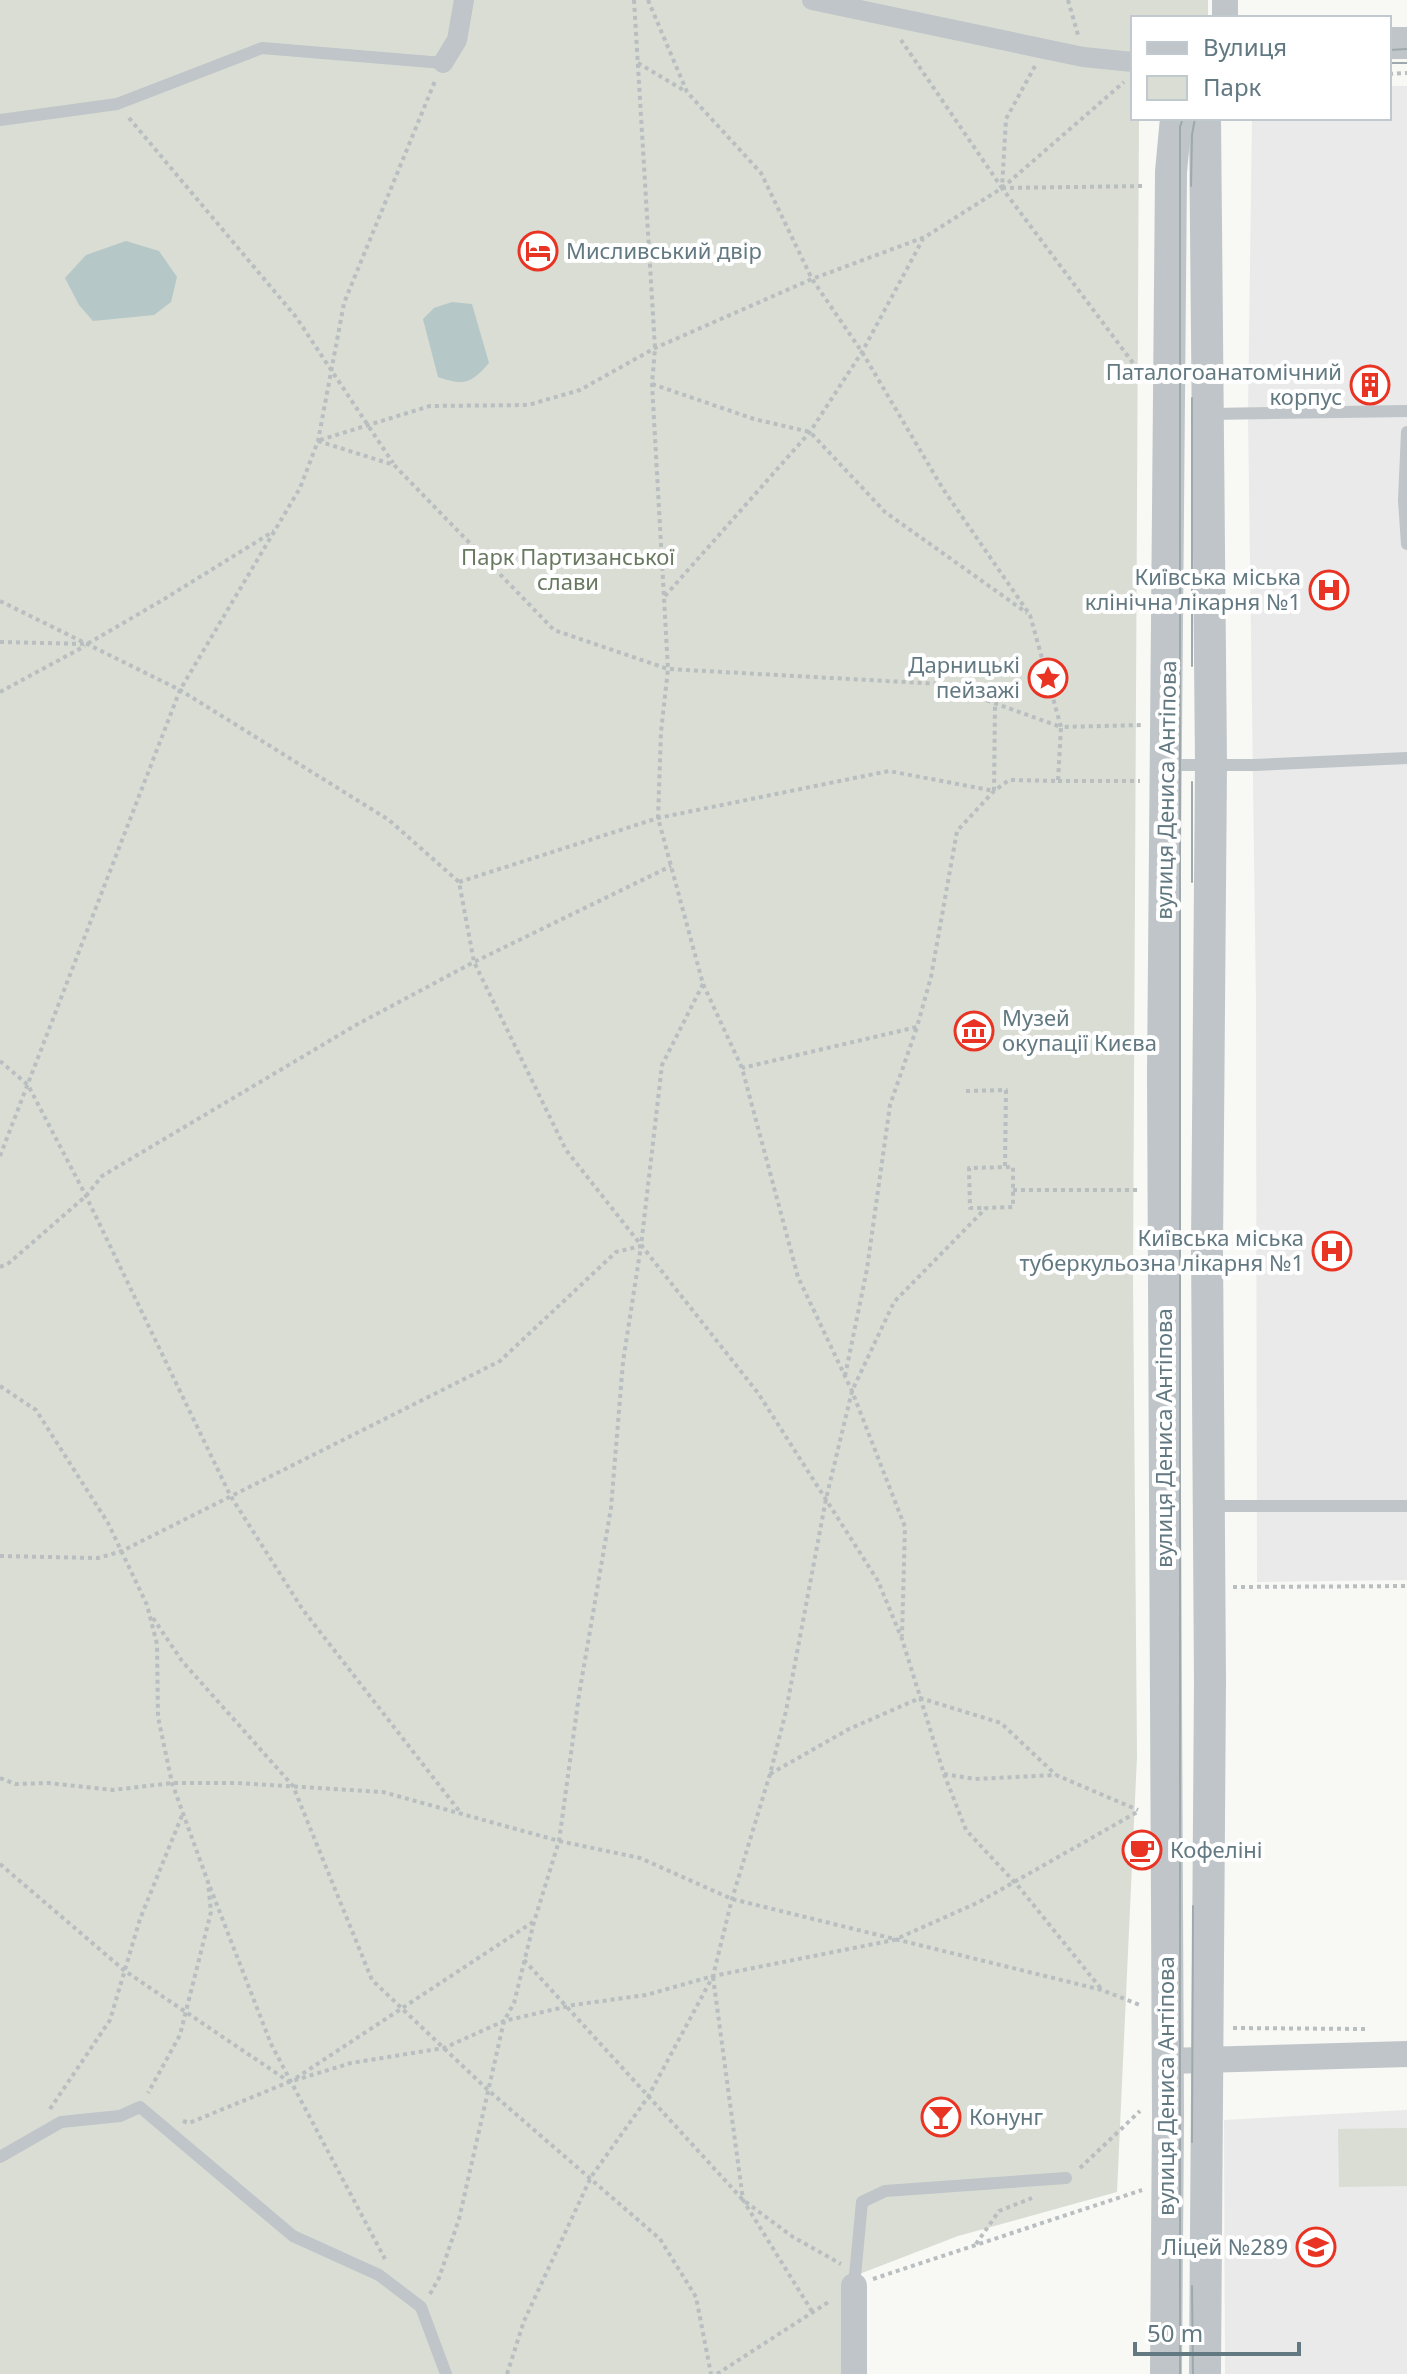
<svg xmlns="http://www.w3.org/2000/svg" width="1407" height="2374" viewBox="0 0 1407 2374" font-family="'Noto Sans',sans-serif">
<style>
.built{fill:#e9eae9}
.green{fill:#d9ddd4}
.water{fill:#b6c7c8}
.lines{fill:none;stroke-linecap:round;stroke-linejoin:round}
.path{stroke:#b9bec0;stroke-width:4;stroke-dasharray:4 4;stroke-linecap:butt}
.service{stroke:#bfc5c8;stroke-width:12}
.pedestrian{stroke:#bfc5c8;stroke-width:20}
.minor{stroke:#bfc5c8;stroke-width:26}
.tertiary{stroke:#bfc5c8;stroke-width:32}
.tram{stroke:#9ea9ad;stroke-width:2}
.labels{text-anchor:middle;stroke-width:8;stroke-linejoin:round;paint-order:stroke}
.poi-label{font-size:22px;fill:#627982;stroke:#fff;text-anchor:end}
.park-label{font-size:22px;fill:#697961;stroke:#fff}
.street-label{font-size:22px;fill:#627982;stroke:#fff}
</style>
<rect width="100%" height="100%" fill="#f8f8f5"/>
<g class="built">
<polygon points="1389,86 1407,86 1407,1580 1257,1582 1256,998 1248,415 1252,118 1389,118"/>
<polygon points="1407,2110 1407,2374 1225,2374 1224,2120"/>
</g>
<g class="green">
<polygon points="0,0 1208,0 1208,15 1200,18 1133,18 1133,118 1139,118 1133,1276 1137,1756 1117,2192 958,2236 849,2278 845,2374 0,2374"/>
<polygon points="1407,2128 1407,2186 1339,2187 1338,2129"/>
</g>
<g class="water">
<polygon points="126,241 159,251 177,277 171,302 154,315 93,321 79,305 65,278 86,255"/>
<path d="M452,302L472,304L489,363C470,384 465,386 438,377L423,319L434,308Z"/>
</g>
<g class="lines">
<g class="path">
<polyline points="634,0 655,348 652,384 668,669 661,732 658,818 703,984 742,1068 798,1277 852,1391 905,1527 902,1636"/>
<polyline points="648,0 687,92 761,173 812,279 862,352 943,489 1030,615 1061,727 1143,725"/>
<polyline points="1068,0 1078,35"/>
<polyline points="638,63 685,91"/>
<polyline points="1035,66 1006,119 1002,188 1142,375"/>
<polyline points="1389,74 1407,73"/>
<polyline points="129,118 296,317 393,463"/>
<polyline points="1002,188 1124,82"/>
<polyline points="1002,188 1145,186"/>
<polyline points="652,384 754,419 810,432 885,512 1027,613"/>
<polyline points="320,440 430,406 528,405 580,390 655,348 812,279 925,237 1002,188 901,40"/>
<polyline points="318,441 394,465 554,630 668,669 941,684 1061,727 1058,781 1009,780 994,791 957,831 931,977 917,1027 742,1068"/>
<polyline points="665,596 810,432 862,352 923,239"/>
<polyline points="0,601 180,690 389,820 459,882 474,962 566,1150 758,1393 878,1581 902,1639 944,1774 966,1830 1019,1887 1102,1990"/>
<polyline points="0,642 87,644 161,601 274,531"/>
<polyline points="0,692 85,646"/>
<polyline points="1058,781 1140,781"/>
<polyline points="459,882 658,818 889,771 994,791 995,705"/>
<polyline points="0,1061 28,1085 86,1196 230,1495 303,1610 460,1812"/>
<polyline points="966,1091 1006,1090 1005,1167"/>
<polyline points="0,1156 180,690 300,488 318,441 344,303 435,81"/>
<polyline points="1013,1190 1139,1190"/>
<polyline points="0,1267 9,1263 86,1196 102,1176 356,1025 474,962 671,866"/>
<polyline points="845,1376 867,1269 890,1105 917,1027"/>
<polyline points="0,1386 36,1410 108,1523 147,1605 157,1644 158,1717 172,1783 208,1882 211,1912 180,2035 148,2093"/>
<polyline points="0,1556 98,1558 122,1551 500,1361 616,1252 641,1246 662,1065 703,984"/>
<polyline points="1233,1587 1407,1586"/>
<polyline points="153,1618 182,1661 293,1786 372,1980 488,2090 660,2239 696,2297 711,2374"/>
<polyline points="770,1774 849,1729 920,1698 1001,1723 1056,1775"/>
<polyline points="944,1774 975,1779 1056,1775 1138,1810"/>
<polyline points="0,1778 15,1784 48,1783 113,1790 172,1783 236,1783 383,1792 559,1841 640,1858 732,1899 1102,1990 1140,2005"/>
<polyline points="0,1864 125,1971 288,2081"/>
<polyline points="210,1887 271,2044 385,2259"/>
<polyline points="524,1960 743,2200 793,2237 841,2264"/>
<polyline points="713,1977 743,2200 813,2313"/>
<polyline points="1233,2028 1365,2029"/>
<polyline points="296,2078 533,1922"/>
<polyline points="50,2109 110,2020 140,1919 183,1813"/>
<polyline points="183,2121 189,2123 289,2082 351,2063 444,2048 504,2021 573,2005 646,1995 713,1976 894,1940 979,1902 1139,1811"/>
<polyline points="1080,2168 1140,2111"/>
<polyline points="976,2244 999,2211 1032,2198"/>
<polyline points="873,2279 1142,2190"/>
<polyline points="430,2294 439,2278 459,2219 504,2021 514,2003 534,1922 559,1841 579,1695 611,1508 623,1362 641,1246"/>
<polyline points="507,2374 524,2321 591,2177 648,2097 713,1976 732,1899 770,1774 786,1711 826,1499 852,1391 894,1302 986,1208 1013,1207 1013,1167 969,1168 970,1208 986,1208"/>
<polyline points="717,2374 830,2301"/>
</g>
<g class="service">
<polyline points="0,120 117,104 262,48 443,63"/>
<polyline points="1210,414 1407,411"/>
<polyline points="1407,432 1404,500 1407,544"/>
<polyline points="1166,765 1254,765 1407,758"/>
<polyline points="1210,1506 1407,1506"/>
<polyline points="0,2157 61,2122 120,2116 140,2107 293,2236 379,2275 421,2307 446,2374"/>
<polyline points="854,2286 862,2202 885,2191 1066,2178"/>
</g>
<g class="pedestrian">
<polyline points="812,0 1083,57 1133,62"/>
<polyline points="443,63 457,40 464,0"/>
</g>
<g class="minor">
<polyline points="1225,0 1225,18"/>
<polyline points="1167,2061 1407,2054"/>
<polyline points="854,2286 854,2374"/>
</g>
<g class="tertiary">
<polyline points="1389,43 1407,43"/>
<polyline points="1166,2374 1168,2115 1163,1074 1171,172 1176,118"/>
<polyline points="1205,2374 1210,1681 1207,1248 1211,765 1205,118"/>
</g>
<g class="tram">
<polyline points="1389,50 1407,49"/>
<polyline points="1389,63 1407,63"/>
<polyline points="1191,186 1192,135 1195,118"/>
<polyline points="1192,666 1192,398"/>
<polyline points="1192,782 1192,882"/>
<polyline points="1192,2142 1193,1906"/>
<polyline points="1192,2286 1193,2374"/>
<polyline points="1180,2374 1180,127 1183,118"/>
</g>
</g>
<defs>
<g id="hotel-ring" transform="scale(2)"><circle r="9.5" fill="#fff" stroke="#e93424" stroke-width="1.5"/><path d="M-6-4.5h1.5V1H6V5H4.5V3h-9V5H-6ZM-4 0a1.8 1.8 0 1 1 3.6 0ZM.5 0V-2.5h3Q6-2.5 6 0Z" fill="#e93424"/></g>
<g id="building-ring" transform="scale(2)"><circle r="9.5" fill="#fff" stroke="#e93424" stroke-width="1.5"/><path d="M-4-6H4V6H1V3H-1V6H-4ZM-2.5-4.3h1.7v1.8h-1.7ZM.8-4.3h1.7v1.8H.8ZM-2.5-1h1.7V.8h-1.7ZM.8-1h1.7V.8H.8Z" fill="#e93424"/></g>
<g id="hospital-ring" transform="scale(2)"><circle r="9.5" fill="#fff" stroke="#e93424" stroke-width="1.5"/><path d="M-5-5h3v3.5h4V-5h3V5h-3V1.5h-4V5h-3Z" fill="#e93424"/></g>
<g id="sight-ring" transform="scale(2)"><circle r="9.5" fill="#fff" stroke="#e93424" stroke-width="1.5"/><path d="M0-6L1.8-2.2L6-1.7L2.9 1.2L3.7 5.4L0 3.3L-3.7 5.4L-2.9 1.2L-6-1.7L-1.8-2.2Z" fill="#e93424"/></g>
<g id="museum-ring" transform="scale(2)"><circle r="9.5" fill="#fff" stroke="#e93424" stroke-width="1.5"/><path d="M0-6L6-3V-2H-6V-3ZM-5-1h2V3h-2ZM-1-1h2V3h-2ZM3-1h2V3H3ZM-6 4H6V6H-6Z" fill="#e93424"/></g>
<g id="cafe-ring" transform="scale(2)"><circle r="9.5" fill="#fff" stroke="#e93424" stroke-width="1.5"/><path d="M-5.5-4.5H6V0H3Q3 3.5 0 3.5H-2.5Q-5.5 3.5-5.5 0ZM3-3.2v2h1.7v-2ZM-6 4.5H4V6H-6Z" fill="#e93424"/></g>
<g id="bar-ring" transform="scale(2)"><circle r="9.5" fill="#fff" stroke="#e93424" stroke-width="1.5"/><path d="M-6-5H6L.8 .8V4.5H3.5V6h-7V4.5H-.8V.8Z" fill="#e93424"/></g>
<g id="school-ring" transform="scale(2)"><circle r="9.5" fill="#fff" stroke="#e93424" stroke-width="1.5"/><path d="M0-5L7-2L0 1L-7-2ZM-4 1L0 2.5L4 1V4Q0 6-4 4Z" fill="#e93424"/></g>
</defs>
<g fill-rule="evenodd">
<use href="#hotel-ring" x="538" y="251"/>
<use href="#building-ring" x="1370" y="385"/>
<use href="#hospital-ring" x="1329" y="590"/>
<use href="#sight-ring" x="1048" y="678"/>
<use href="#museum-ring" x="974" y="1031"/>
<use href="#hospital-ring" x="1332" y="1251"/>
<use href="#cafe-ring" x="1142" y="1850"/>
<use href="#bar-ring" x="941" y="2117"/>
<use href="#school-ring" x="1316" y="2247"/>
</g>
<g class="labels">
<g class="poi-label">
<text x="566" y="259" text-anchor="start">Мисливський двір</text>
<text x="1342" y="380">Паталогоанатомічний<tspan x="1342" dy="25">корпус</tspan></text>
<text x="1301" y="585">Київська міська<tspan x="1301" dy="25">клінічна лікарня №1</tspan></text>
<text x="1020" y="673">Дарницькі<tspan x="1020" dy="25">пейзажі</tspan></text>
<text x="1002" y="1026" text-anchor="start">Музей<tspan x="1002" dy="25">окупації Києва</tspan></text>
<text x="1304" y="1246">Київська міська<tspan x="1304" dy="25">туберкульозна лікарня №1</tspan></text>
<text x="1170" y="1858" text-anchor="start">Кофеліні</text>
<text x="969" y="2125" text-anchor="start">Конунг</text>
<text x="1288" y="2255">Ліцей №289</text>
</g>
<g class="park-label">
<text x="568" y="565">Парк Партизанської<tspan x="568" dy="25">слави</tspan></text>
</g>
<g class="street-label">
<text transform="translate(1166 790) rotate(-89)" y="8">вулиця Дениса Антіпова</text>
<text transform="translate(1164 1438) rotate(-90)" y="8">вулиця Дениса Антіпова</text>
<text transform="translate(1166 2086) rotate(-90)" y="8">вулиця Дениса Антіпова</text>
</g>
</g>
<rect x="1131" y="16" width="260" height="104" fill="#ffffff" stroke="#c0c9cd" stroke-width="2"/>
<rect x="1147" y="42" width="40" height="12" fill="#bfc5c8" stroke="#c0c9cd" stroke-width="2"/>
<text x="1203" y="56" font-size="24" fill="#627982">Вулиця</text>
<rect x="1147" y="76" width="40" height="24" fill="#d9ddd4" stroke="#c0c9cd" stroke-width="2"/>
<text x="1203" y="96" font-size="24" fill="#627982">Парк</text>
<path d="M1135 2342v12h164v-12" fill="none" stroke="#627982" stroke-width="4"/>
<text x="1147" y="2342" font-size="24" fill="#627982" stroke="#ffffff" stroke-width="6" paint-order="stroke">50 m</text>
</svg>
